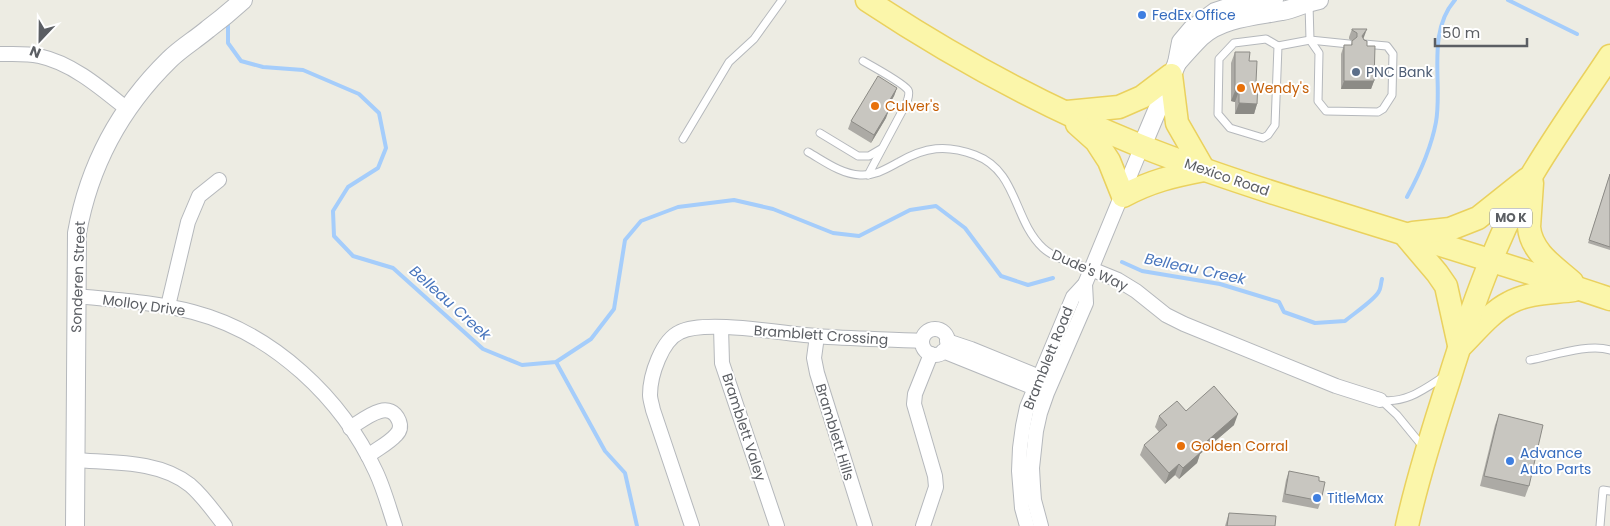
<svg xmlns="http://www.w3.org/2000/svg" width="1610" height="526" viewBox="0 0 1610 526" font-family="Poppins,sans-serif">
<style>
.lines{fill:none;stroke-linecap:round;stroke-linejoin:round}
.stream{stroke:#a5cdfb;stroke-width:4}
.service-casing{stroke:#b5b8bc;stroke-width:9}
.minor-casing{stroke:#b5b8bc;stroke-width:16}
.tertiary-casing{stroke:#b5b8bc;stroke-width:20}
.primary-casing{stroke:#ead15e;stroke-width:25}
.service{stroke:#fff;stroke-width:7}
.minor{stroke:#fff;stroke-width:14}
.tertiary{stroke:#fff;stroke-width:18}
.primary{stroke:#fbf6aa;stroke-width:22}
.wall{fill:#acaaa5}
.shaded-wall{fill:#8c8b86}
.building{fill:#c8c6c0;stroke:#8c8b86}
.shop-dot{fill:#3f7fe0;stroke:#fff;stroke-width:2}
.service-dot{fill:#5c6f8a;stroke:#fff;stroke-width:2}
.food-dot{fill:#e8710a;stroke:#fff;stroke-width:2}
.labels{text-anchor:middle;stroke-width:4;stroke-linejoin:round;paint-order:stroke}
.shield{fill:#fff;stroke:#8c8e92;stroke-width:1}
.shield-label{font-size:12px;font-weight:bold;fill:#5b5e63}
.shop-label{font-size:14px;fill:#366cbe;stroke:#fff;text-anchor:start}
.service-label{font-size:14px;fill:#4e5e75;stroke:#fff;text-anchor:start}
.food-label{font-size:14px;fill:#c56008;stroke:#fff;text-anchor:start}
.street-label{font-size:14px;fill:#5b5e63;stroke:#fff}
.water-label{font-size:15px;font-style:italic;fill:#4976bd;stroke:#fff}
</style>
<rect width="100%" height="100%" fill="#edece3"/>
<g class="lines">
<g class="stream">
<polyline points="1508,0 1577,34"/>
<polyline points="228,20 228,43 241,61 263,67 303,70 359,94 379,113 386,148 378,168 348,187 333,211 334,236 353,256 393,268 483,349 522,365 556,362 591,339 614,309 625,240 641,221 678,207 734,200 773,209 833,233 859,236 910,210 936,206 965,228 1001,276 1028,285 1053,278"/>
<path d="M1407,197C1420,173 1431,149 1436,122C1443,83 1426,33 1455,0"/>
<path d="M1122,262L1142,271L1220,284L1279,302L1284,312L1315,323L1345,321C1353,314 1376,299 1379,291C1381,288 1381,282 1382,279"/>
<polyline points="556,362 605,451 625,473 637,526"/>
</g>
<g class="service-casing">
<g id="service">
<polyline points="1309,4 1310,40 1319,53 1318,101 1326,111 1378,112 1383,109 1392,95 1393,54 1387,46 1364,44"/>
<polyline points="1278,46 1275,125 1268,135 1263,138 1230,128 1218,114 1219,59 1234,43 1266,39 1278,46 1310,40 1349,44"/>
<path d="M863,61C872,66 903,83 908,90C910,93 908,98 907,102L868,175"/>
<polyline points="820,133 858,156 869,156 881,149"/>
<polyline points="683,139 729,62 754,39 782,0"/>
<path d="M808,152C824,161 841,174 860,175C875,176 886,169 899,162C925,147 946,144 975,155C1018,171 1013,220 1043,248C1055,259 1076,264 1091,269"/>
<path d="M1530,360C1552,356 1589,343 1610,350"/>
<path d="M1380,400C1405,404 1423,390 1443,377"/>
<polyline points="1381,400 1397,415 1424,448"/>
<polyline points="1600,526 1603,490 1610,491"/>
</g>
</g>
<g class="minor-casing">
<g id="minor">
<path d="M0,54C12,54 27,53 39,56C72,63 101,88 127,109"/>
<polyline points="1091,269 1118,280 1136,291 1166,315 1184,324 1336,386 1380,400"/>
<path d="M76,296C115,300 155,302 193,312C273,333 342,398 376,472C384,489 389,508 395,526"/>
<polyline points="168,306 188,222 199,196 219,180"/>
<polyline points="721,327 722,363 777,526"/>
<circle cx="935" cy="342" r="13"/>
<polyline points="817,336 814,358 817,373 865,526"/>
<polyline points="947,341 971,349 1047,380"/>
<polyline points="943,351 1042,391"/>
<path d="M350,428C363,420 389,397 399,421C401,426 400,431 396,435C389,443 377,449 368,456"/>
<path d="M75,460C113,463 159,460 190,485C204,497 214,512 225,526"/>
<path d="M692,526L653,410C652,405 650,399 650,395C650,375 662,340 680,332C706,319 785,334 816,336C851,339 887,339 922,341"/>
<polyline points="923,526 936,487 935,476 914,404 915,394 931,354"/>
<polyline points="1027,526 1022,508 1019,471 1020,448 1023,426 1027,407 1073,297 1085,284 1142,146"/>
<polyline points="1041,526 1034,500 1033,486 1032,468 1036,431 1040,413 1047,393 1086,303 1085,284"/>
</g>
</g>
<g class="tertiary-casing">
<g id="tertiary">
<path d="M1177,63C1185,54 1193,45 1201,37C1221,18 1256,16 1282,11C1295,9 1306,2 1319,0"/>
<polyline points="1142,146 1177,63 1181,42 1192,29 1215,12 1248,1 1274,0"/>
<path d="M75,526L77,233C89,166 120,108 169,60C181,48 195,40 208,29C220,20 232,10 243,0"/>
</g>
</g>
<g class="primary-casing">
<g id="primary">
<path d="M867,0C953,57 1045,107 1141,146C1201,170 1263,190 1325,209C1420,239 1515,267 1610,299"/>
<polyline points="1067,112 1119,107 1142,97 1171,75 1177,123 1204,170"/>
<path d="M1077,124L1096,141L1109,161L1123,196C1151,181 1173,176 1204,170"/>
<path d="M1532,183L1529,227C1531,252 1555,267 1572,282"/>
<polyline points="1413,233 1450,229 1478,218 1527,179"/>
<polyline points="1404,234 1437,273 1446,286 1459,345"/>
<path d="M1462,345C1476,331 1491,312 1509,303C1528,292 1553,293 1574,290"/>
<path d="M1407,526C1418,476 1433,429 1449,380C1471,309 1496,238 1533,173C1557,133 1584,95 1610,56"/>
</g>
</g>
<use href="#service" class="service"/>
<use href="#minor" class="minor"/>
<use href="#tertiary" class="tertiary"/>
<use href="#primary" class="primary"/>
</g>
<g class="wall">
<polygon points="1352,29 1364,37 1363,38 1367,46 1374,81 1371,89 1341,89 1341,54 1344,45 1351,45 1352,41 1349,39 1349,37"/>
<polygon points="1235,52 1249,61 1256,82 1257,104 1254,114 1235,114 1235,102 1231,101 1231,63"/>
<polygon points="897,88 894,96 887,109 886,118 871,143 848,129 851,121"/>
<polygon points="1610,174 1610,250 1588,243"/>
<polygon points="1186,411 1234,425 1200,454 1197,463 1179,479 1175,475 1165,484 1140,455 1144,445 1159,432 1155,427 1159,416"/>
<polygon points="1499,414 1529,486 1525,497 1480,486 1495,425"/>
<polygon points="1289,471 1319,481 1321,501 1318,509 1282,502 1286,480"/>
<polygon points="1229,513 1275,526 1225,526"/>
</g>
<g class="shaded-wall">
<polygon points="1367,29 1364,37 1359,44 1362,36"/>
<polygon points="1344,81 1374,81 1371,89 1341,89"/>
<polygon points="897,88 894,96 882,116 885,108"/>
<polygon points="1235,91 1239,91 1235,102 1231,101"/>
<polygon points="1239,103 1257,104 1254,114 1235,114"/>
<polygon points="889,110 886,118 871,143 874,135"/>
<polygon points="1238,414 1234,425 1200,454 1197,463 1179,479 1183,468 1198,449"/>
<polygon points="1179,464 1175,475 1165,484 1169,473"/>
</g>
<g class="building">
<polygon points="1352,29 1367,29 1362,36 1364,40 1367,41 1367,46 1375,46 1374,81 1344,81 1344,45 1352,45 1352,41 1357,37 1357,33 1352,30"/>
<polygon points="1235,52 1250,52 1249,61 1257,61 1256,82 1258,82 1257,104 1239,103 1239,91 1235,91"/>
<polygon points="878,76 897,88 885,108 889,110 874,135 851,121"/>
<polygon points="1610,174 1610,247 1589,240"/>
<polygon points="1214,386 1238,414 1198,449 1201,452 1183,468 1179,464 1169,473 1144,445 1167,425 1159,416 1177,401 1186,411"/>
<polygon points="1499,414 1543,425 1529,486 1484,476"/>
<polygon points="1289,471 1319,477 1319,481 1325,482 1321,501 1285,494"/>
<polygon points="1229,513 1276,516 1275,526 1227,526"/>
</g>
<g class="shop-dot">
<circle cx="1142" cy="15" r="5"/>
<circle cx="1510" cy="461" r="5"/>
<circle cx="1317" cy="498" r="5"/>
</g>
<circle class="service-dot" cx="1356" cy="72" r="5"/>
<g class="food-dot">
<circle cx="1241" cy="88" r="5"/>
<circle cx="875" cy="106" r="5"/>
<circle cx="1181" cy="446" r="5"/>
</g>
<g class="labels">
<rect class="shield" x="1490" y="208.5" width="42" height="19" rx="4"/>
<g class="shield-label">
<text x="1511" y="222">MO K</text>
</g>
<g class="shop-label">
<text x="1152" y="20">FedEx Office</text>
<text x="1520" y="458">Advance<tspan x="1520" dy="16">Auto Parts</tspan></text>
<text x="1327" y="503">TitleMax</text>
</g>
<g class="service-label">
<text x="1366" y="77">PNC Bank</text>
</g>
<g class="food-label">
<text x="1251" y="93">Wendy's</text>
<text x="885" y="111">Culver's</text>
<text x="1191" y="451">Golden Corral</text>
</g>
<g class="street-label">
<text transform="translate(1227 177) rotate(19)" y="5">Mexico Road</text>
<text transform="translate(1090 270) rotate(24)" y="5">Dude's Way</text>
<text transform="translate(78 277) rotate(-88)" y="5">Sonderen Street</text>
<text transform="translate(144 305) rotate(8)" y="5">Molloy Drive</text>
<text transform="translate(821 335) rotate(4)" y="5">Bramblett Crossing</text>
<text transform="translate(1048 358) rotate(-68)" y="5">Bramblett Road</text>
<text transform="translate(744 427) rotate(72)" y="5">Bramblett Valey</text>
<text transform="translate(835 432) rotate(73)" y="5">Bramblett Hills</text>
</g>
<g class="water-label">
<text transform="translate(1195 269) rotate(12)" y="5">Belleau Creek</text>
<text transform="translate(450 303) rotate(42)" y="5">Belleau Creek</text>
</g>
</g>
<g transform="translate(40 40) rotate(202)" stroke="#ffffff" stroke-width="4" paint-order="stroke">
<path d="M0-4L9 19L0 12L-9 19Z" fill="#5b5e63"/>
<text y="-8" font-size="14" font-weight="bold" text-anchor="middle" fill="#5b5e63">N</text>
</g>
<path d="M1435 38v8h92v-8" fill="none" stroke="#5b5e63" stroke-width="2.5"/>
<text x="1442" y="38" font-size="15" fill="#5b5e63" stroke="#ffffff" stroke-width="4" paint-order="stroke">50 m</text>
</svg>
